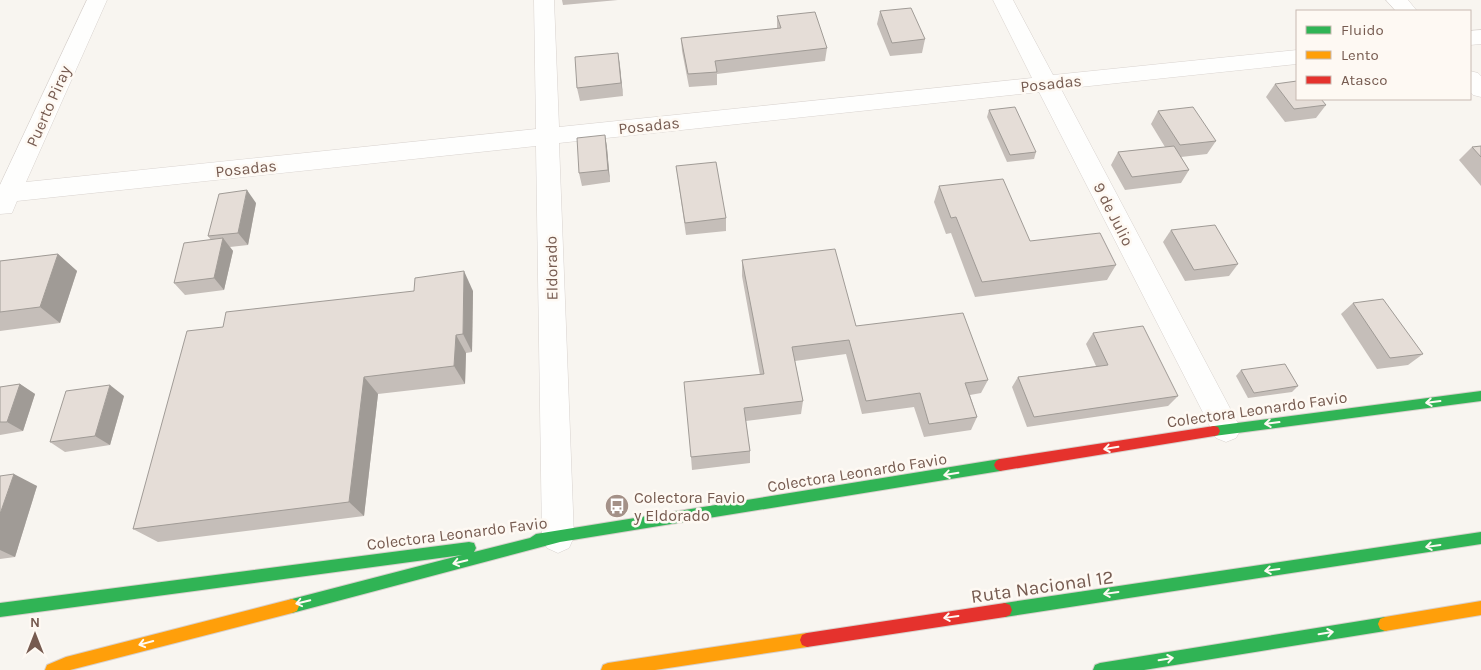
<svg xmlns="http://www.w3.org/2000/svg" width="1481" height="670" viewBox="0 0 1481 670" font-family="Karla,sans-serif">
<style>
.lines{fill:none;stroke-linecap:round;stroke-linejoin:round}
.street-casing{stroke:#d8d2ce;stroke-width:1}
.fast-casing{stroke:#d8d0cc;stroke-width:2}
.slow-casing{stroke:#d8d0cc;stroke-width:2}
.jam-casing{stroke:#d8d0cc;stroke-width:2}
.street{fill:#fefefd;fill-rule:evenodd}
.fast{fill:#30b455;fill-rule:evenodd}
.slow{fill:#ff9f0a;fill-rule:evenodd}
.jam{fill:#e5322d;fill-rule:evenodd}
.wall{fill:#c5beb9}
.shaded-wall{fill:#a09b96}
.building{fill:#e5ddd7;stroke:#a09b96}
.oneway{stroke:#fef9f3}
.labels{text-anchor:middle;stroke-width:5;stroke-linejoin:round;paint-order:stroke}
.street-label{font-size:16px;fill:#765b50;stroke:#fef9f3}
.poi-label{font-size:16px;fill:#765b50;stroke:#fef9f3;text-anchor:start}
.near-street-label{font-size:19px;fill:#765b50;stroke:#fef9f3}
</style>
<rect width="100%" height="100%" fill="#f8f5f0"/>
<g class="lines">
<g class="street-casing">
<g id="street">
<polygon points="87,0 107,0 26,182 536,129 534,0 554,0 559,127 1032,78 993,0 1013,0 1053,75 1297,50 1297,64 1061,89 1241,429 1236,438 1226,442 1216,438 1039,92 559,143 574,537 569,548 558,553 547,548 542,537 536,146 17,201 12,213 0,214 0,185"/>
<polygon points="1386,0 1408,0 1417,11 1396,11"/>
<polygon points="1481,30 1481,44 1470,45 1470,31"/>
<polygon points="1470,71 1478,73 1481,76 1481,97 1473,95 1470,92"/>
</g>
</g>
<g class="fast-casing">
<g id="fast">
<polygon points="1481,391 1481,401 1214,436 1210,435 1208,431 1210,427 1214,426"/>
<polygon points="1000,459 1004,461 1006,465 1004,469 1000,471 560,542 292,613 287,611 285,606 287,601 292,599 462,555 0,617 0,603 469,542 474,543 476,548 474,552 530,538 536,534"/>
<polygon points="1481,532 1481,544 1005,617 1000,615 998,610 1000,605 1005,603"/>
<polygon points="1385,617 1390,619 1392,624 1390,629 1385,631 1144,670 1093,670 1095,665 1100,663"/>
</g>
</g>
<g class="slow-casing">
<g id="slow">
<polygon points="292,599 297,601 299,606 297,611 292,613 70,670 45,670 47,665 66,657"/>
<polygon points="1481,601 1481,615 1385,631 1380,629 1378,624 1380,619 1385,617"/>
<polygon points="807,633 812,635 814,640 812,645 807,647 655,670 601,670 603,665 608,663"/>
</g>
</g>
<g class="jam-casing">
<g id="jam">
<polygon points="1214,426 1218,427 1220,431 1218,435 1214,436 1000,471 996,469 994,465 996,461 1000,459"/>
<polygon points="1005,603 1010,605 1012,610 1010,615 1005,617 807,647 802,645 800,640 802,635 807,633"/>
</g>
</g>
<use href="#street" class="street"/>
<use href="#fast" class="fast"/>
<use href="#slow" class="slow"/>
<use href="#jam" class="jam"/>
</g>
<g class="wall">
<polygon points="562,0 618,0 563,5"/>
<polygon points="880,11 925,39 922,53 890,56 877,24"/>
<polygon points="777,16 827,48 825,61 717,74 717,85 689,87 682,51 681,38 777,29"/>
<polygon points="618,53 623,96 580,101 577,88"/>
<polygon points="1275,84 1326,105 1316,118 1285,122 1266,97"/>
<polygon points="989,110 1036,152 1034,159 1007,162 987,117"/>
<polygon points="1158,111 1216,141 1207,154 1181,157 1189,170 1181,183 1125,190 1111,165 1118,152 1165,147 1151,124"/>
<polygon points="605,135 607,148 610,182 582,186 579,173"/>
<polygon points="1481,146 1481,186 1459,160 1472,147"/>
<polygon points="676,166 726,218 726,231 686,235"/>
<polygon points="939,186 1030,241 1116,265 1107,280 975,297 951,233 946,234 934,202"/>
<polygon points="256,203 248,245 230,247 233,251 224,290 185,295 174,283 211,240 208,236"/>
<polygon points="1171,230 1238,264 1229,276 1185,281 1163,242"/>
<polygon points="58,254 77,271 60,323 0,331 0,261"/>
<polygon points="742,260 856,326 988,380 981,393 970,395 977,417 971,430 924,437 914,407 862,414 846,354 795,361 803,401 801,414 746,421 750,451 750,463 692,470 691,457 760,375 742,276"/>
<polygon points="473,291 472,352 466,353 465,384 378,394 364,516 158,542 133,529 223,327"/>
<polygon points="1353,303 1423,354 1408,365 1377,369 1341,314"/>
<polygon points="1093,333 1178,396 1168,406 1027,427 1012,387 1018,377 1096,366 1086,344"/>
<polygon points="1241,370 1298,386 1292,392 1248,398 1236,376"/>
<polygon points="20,384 35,394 23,431 0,435 0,387"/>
<polygon points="124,396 110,445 65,452 50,442"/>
<polygon points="0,476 37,486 15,557 0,559"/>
</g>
<g class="shaded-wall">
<polygon points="618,53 620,66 623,96 621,83"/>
<polygon points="605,135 607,148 610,182 608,170"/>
<polygon points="247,190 256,203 248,245 238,233"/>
<polygon points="223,238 233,251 224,290 214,278"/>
<polygon points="58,254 77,271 60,323 40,307"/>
<polygon points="464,271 473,291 472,352 463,334"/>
<polygon points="456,335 466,353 465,384 454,366"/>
<polygon points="364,377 378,394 364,516 349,502"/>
<polygon points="20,384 35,394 23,431 7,422"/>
<polygon points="110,385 124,396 110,445 95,436"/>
<polygon points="14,474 37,486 15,557 0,550 0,514"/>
</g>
<g class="building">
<polygon points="911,8 925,39 892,43 880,11"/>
<polygon points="815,12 827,48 715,61 717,72 688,74 681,38 781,28 777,16"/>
<polygon points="618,53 621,83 577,88 575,57"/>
<polygon points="1297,81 1297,99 1321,99 1326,105 1294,109 1275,84"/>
<polygon points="1015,107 1036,152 1010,155 989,110"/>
<polygon points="1193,107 1216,141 1180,145 1158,111"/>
<polygon points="605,135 608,170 579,173 577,138"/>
<polygon points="1174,146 1189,170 1132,177 1118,152"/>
<polygon points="1481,146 1481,157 1472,147"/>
<polygon points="716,162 726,218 685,223 676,166"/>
<polygon points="1003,179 1030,241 1100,233 1116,265 982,282 956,217 951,218 939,186"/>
<polygon points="247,190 238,233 208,236 219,194"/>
<polygon points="1215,225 1238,264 1194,270 1171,230"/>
<polygon points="223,238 214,278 174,283 184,243"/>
<polygon points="835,249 856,326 963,313 988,380 965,383 977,417 929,424 920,393 866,401 849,340 792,347 803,401 744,408 750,451 691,457 684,382 764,374 742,260"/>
<polygon points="58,254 40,307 0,312 0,261"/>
<polygon points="464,271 463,334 456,335 454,366 364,377 349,502 133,529 187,331 223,327 226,312 414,291 415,278"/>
<polygon points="1383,299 1423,354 1390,358 1353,303"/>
<polygon points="1143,326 1178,396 1034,417 1018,377 1108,365 1093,333"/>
<polygon points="1285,364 1298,386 1254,393 1241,370"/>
<polygon points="20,384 7,422 0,422 0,387"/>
<polygon points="110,385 95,436 50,442 66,391"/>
<polygon points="14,474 0,514 0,476"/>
</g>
<defs><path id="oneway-shaft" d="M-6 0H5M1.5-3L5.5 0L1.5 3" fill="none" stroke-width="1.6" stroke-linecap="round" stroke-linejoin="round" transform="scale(1.25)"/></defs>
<g class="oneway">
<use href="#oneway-shaft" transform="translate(1433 402) rotate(173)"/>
<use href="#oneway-shaft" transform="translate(1272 423) rotate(173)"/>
<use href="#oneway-shaft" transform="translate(1111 448) rotate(171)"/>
<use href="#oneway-shaft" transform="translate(951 474) rotate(171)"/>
<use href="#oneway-shaft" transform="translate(1433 546) rotate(172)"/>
<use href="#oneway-shaft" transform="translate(460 562) rotate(166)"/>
<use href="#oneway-shaft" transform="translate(1272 570) rotate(172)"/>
<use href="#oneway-shaft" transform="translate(1111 593) rotate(172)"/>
<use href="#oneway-shaft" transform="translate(303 602) rotate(166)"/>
<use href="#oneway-shaft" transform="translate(951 617) rotate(172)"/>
<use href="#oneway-shaft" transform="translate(1326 633) rotate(-9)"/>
<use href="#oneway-shaft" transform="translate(146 643) rotate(165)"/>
<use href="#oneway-shaft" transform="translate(1166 659) rotate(-9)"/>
</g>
<defs>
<g id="bus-disc" transform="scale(1.25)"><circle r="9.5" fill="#a49188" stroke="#fef9f3"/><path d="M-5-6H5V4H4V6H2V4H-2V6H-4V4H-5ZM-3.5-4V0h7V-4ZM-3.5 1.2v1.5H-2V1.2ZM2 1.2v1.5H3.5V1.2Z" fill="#fff"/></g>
</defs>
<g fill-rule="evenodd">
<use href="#bus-disc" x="617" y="506"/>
</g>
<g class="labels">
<g class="street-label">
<text transform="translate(1051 83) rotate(-6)" y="6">Posadas</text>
<text transform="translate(48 106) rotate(-66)" y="6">Puerto Piray</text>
<text transform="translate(649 125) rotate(-6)" y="6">Posadas</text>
<text transform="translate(246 168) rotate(-6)" y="6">Posadas</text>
<text transform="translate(1114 214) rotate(63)" y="6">9 de Julio</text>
<text transform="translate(551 268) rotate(-91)" y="6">Eldorado</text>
<text transform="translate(1257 409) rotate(-8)" y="6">Colectora Leonardo Favio</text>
<text transform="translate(857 472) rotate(-9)" y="6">Colectora Leonardo Favio</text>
<text transform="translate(457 533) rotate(-7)" y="6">Colectora Leonardo Favio</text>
</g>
<g class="poi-label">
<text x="634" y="503">Colectora Favio<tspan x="634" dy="18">y Eldorado</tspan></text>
</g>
<g class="near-street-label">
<text transform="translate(1042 586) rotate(-8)" y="7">Ruta Nacional 12</text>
</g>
</g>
<rect x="1296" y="10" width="175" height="90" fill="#fef9f3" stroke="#c8bab2"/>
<rect x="1306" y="26" width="25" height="8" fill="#30b455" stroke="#c8bab2"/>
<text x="1341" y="35" font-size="15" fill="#765b50">Fluido</text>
<rect x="1306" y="51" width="25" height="8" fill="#ff9f0a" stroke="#c8bab2"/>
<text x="1341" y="60" font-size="15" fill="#765b50">Lento</text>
<rect x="1306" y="76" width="25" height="8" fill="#e5322d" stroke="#c8bab2"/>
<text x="1341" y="85" font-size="15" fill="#765b50">Atasco</text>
<g transform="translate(35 635)" stroke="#fef9f3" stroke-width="4" paint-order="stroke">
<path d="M0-4L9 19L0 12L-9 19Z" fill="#765b50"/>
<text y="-8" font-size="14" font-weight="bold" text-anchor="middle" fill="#765b50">N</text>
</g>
</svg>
